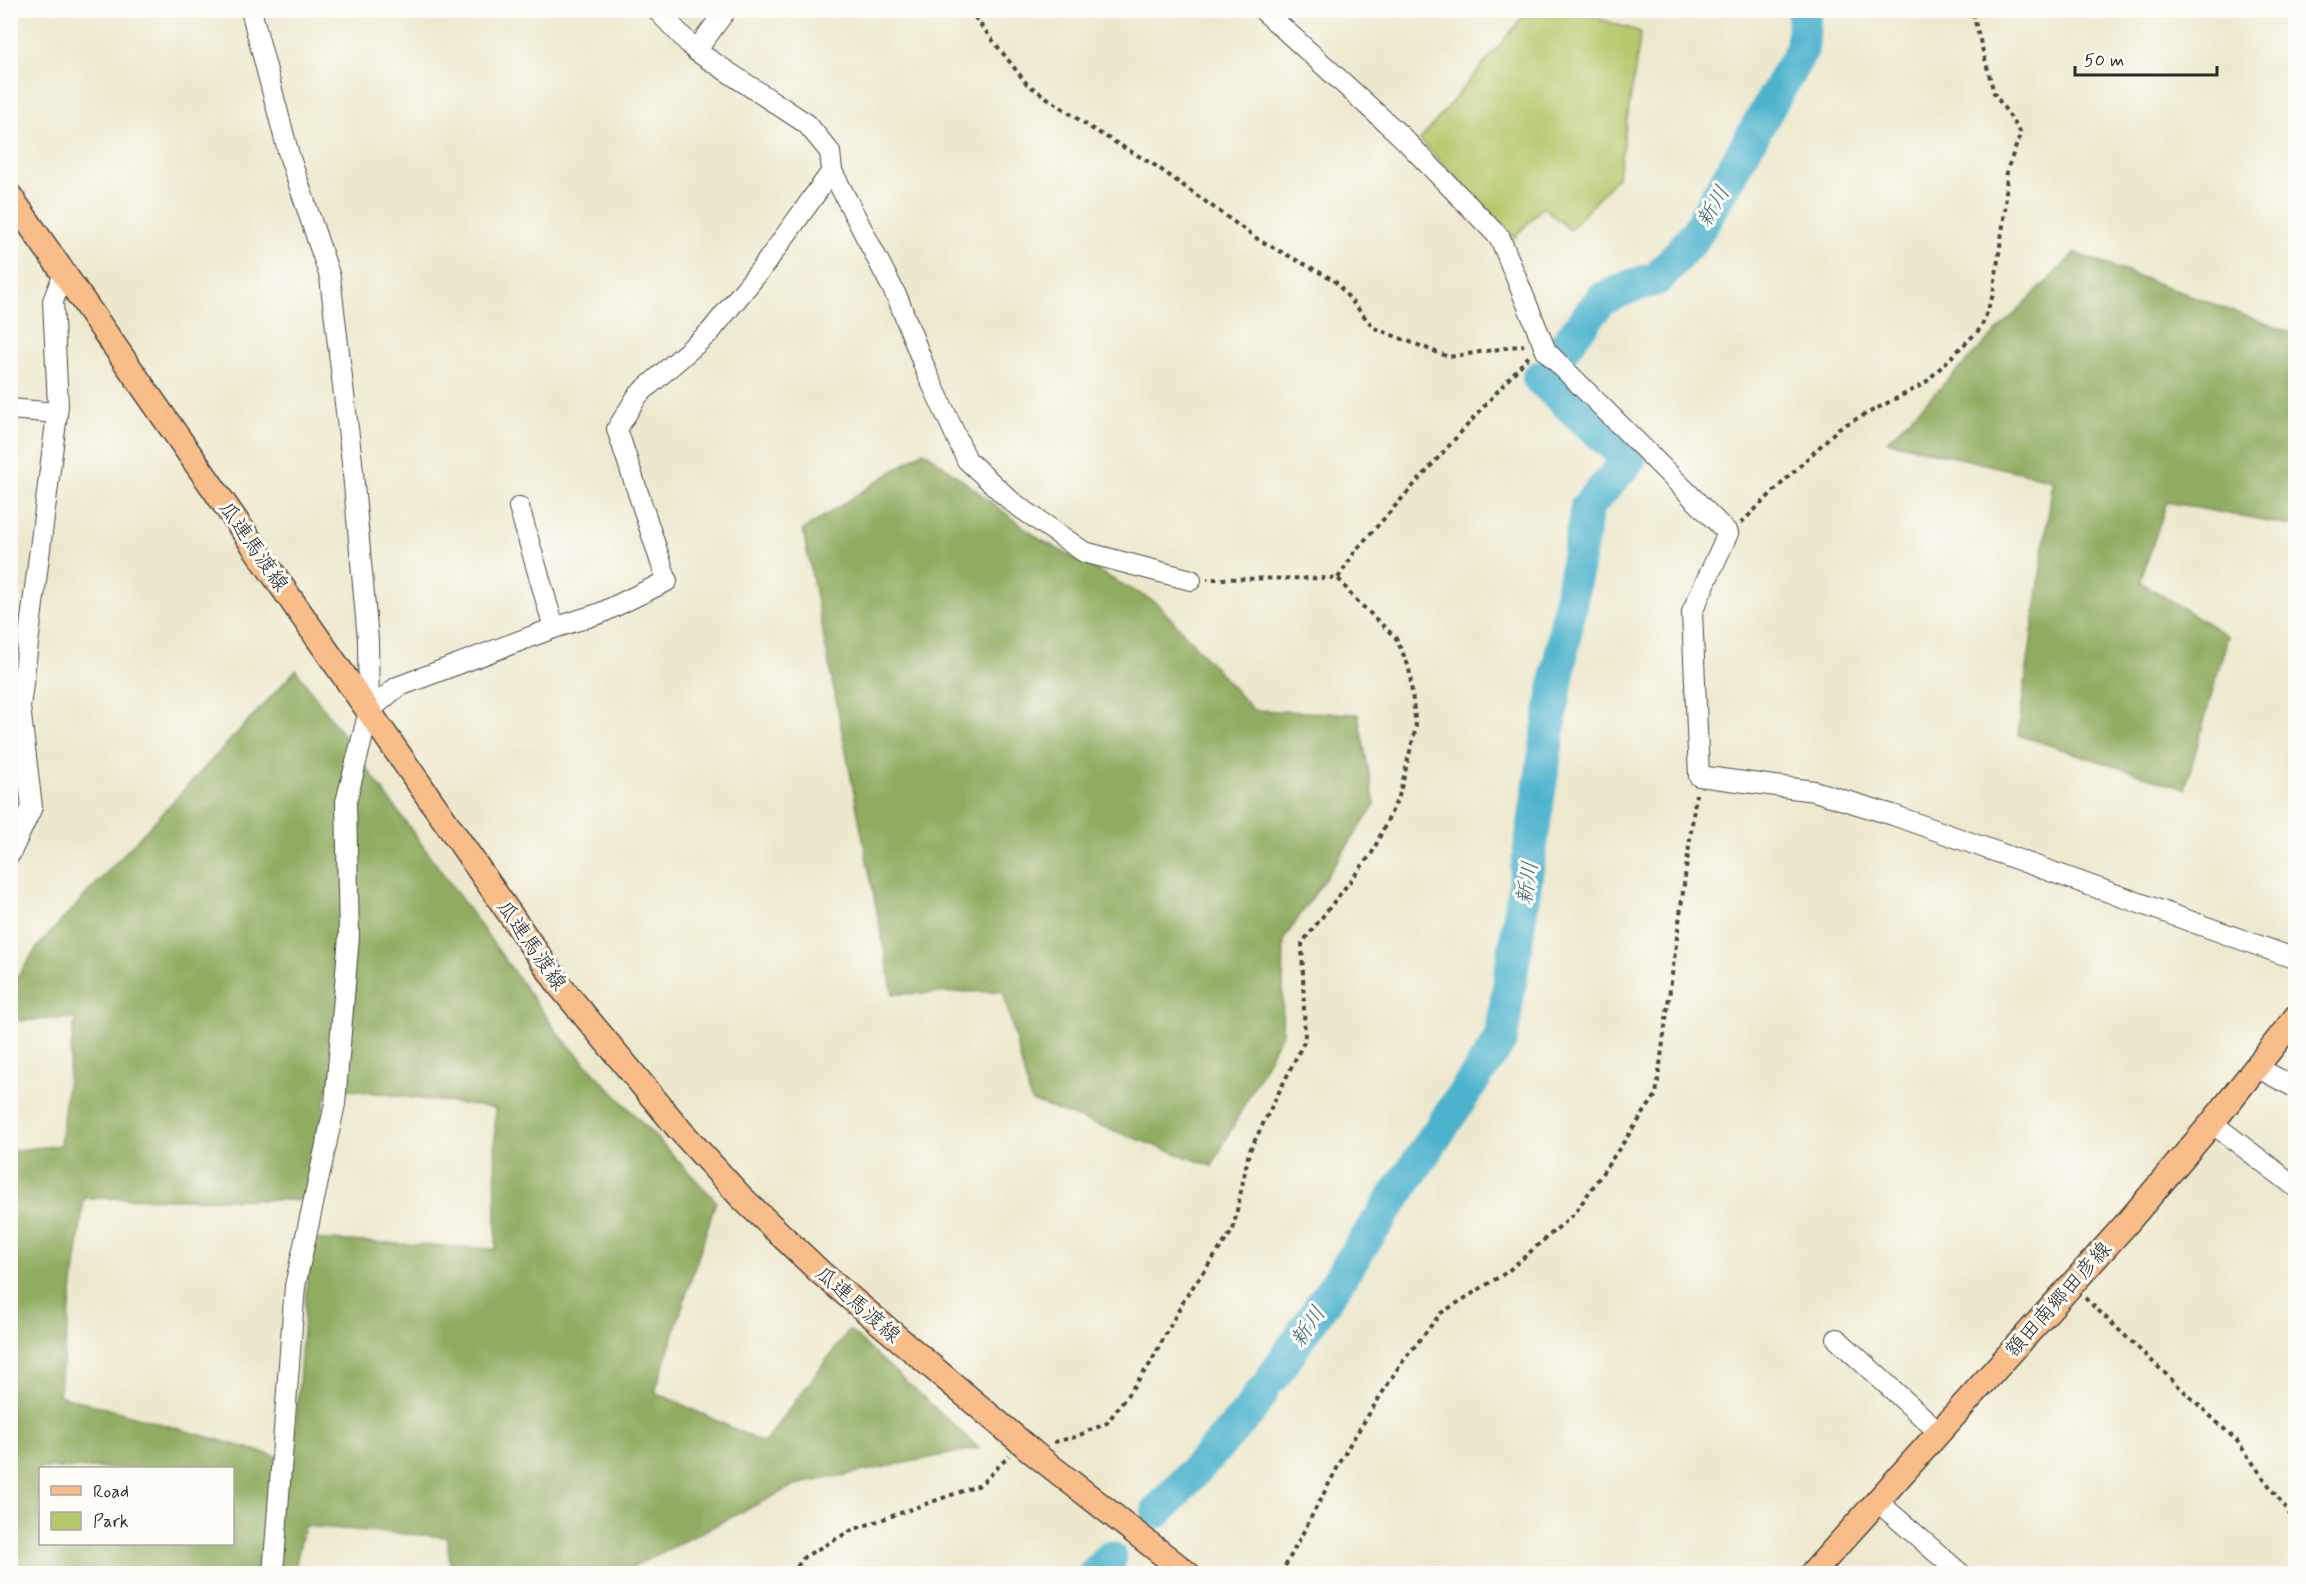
<svg xmlns="http://www.w3.org/2000/svg" width="2306" height="1584" viewBox="0 0 2306 1584" font-family="Mynerve,'Klee One',sans-serif">
<style>
.green{fill:#b5c86c;stroke:#707a4c;stroke-width:1.5}
.forest{fill:#90ac60;stroke:#5e6c46;stroke-width:1.5;fill-rule:evenodd}
.lines{fill:none;stroke-linecap:round;stroke-linejoin:round}
.river{stroke:#4eb3cd;stroke-width:34}
.minor-casing{stroke:#484743;stroke-width:22}
.major-casing{stroke:#484743;stroke-width:27}
.path{stroke:#484743;stroke-width:4;stroke-dasharray:4.5 4.5;stroke-linecap:butt}
.minor{stroke:#fff;stroke-width:20}
.major{stroke:#f9bd89;stroke-width:24}
.labels{text-anchor:middle;stroke-width:6;stroke-linejoin:round;paint-order:stroke}
.street-label{font-size:21px;fill:#2b2b2b;stroke:#fdfcf7}
.water-label{font-size:22px;font-style:italic;fill:#39616c;stroke:#fdfcf7}
</style>
<rect width="100%" height="100%" fill="#fdfcf7"/>
<filter id="ink" filterUnits="userSpaceOnUse"><feTurbulence type="fractalNoise" baseFrequency=".0167" numOctaves="2"/><feDisplacementMap in="SourceGraphic" scale="12" xChannelSelector="R" yChannelSelector="G"/><feConvolveMatrix kernelMatrix="1 2 1 2 8 2 1 2 1" color-interpolation-filters="sRGB"/></filter>
<filter id="wash" filterUnits="userSpaceOnUse"><feTurbulence type="fractalNoise" baseFrequency=".008" numOctaves="4" result="noise"/><feDisplacementMap in="SourceGraphic" scale="24" xChannelSelector="R" yChannelSelector="G"/><feGaussianBlur stdDeviation="1.35" result="paint"/><feColorMatrix in="noise" values="0 0 0 0 0 0 0 0 0 0 0 0 0 0 0 0 0 1.4 0 .05"/><feComposite in="paint" operator="in"/></filter>
<g filter="url(#wash)">
<rect width="100%" height="100%" fill="#ede8cd"/>
<polygon class="green" points="1528,11 1575,11 1641,32 1618,176 1570,230 1543,207 1514,238 1420,140"/>
<g class="forest">
<polygon points="2075,253 2295,334 2295,527 2167,502 2140,582 2228,636 2185,789 2018,735 2053,480 1887,441"/>
<polygon points="924,451 1041,540 1157,603 1253,710 1358,714 1375,805 1284,939 1282,1033 1212,1166 1031,1101 1003,991 893,994 803,530"/>
<path d="M296,670L560,1036L716,1201L655,1392L764,1443L849,1330L979,1448L795,1485L621,1573H451L447,1537L304,1526L294,1573L42,1574L11,1571V1151L60,1145L75,1018L11,1021V987L38,946ZM328,1087L495,1108L496,1249L310,1239L293,1461L59,1395L84,1198L304,1200ZM40,1468H232V1544H40Z"/>
</g>
<g class="lines">
<g class="river">
<polyline points="1559,353 1602,299 1631,286 1657,279 1694,237 1802,49 1805,10"/>
<polyline points="1273,1377 1501,1039 1552,707 1587,507 1629,460 1539,378"/>
<polyline points="1158,1511 1248,1413 1262,1392"/>
<polyline points="1095,1574 1110,1558"/>
</g>
</g>
</g>
<g filter="url(#ink)">
<g class="lines">
<g class="minor-casing">
<g id="minor">
<polyline points="251,10 289,155 330,277 352,462 368,640 369,711 346,802 349,936 335,1104 295,1286 273,1574"/>
<polyline points="657,10 696,51 807,124 830,152 832,171 898,299 926,371 967,460 1012,502 1084,552 1191,580"/>
<polyline points="1263,10 1400,135 1500,238 1546,351 1728,533 1692,612 1699,776 1814,791 1893,815 2296,959"/>
<polyline points="696,51 726,10"/>
<polyline points="10,409 57,413"/>
<polyline points="519,507 554,628"/>
<polyline points="369,711 397,687 554,628 601,613 667,581 617,429 638,395 710,332 762,268 832,171"/>
<polyline points="10,854 32,807 20,707 58,406 53,301 64,273"/>
<polyline points="2256,1067 2296,1088"/>
<polyline points="2212,1123 2296,1187"/>
<polyline points="1837,1339 1939,1432"/>
<polyline points="1877,1501 1961,1574"/>
</g>
</g>
<g class="major-casing">
<g id="major">
<polyline points="10,196 560,986 679,1129 741,1197 821,1273 1035,1454 1188,1574"/>
<polyline points="1812,1574 2127,1223 2212,1123 2296,1017"/>
</g>
</g>
<g class="path">
<polyline points="969,10 1027,84 1094,130 1156,166 1259,240 1334,280 1374,328 1449,357 1524,345"/>
<polyline points="1741,523 1839,428 1924,384 1981,328 1993,295 2005,211 2007,170 2021,133 1994,93 1972,10"/>
<polyline points="1338,578 1356,550 1529,356"/>
<polyline points="2085,1298 2237,1441 2296,1523"/>
<polyline points="1054,1442 1075,1437 1107,1423 1150,1364 1185,1298 1233,1230 1249,1152 1305,1040 1302,943 1372,853 1399,796 1416,727 1409,667 1396,638 1352,596 1338,578 1207,579"/>
<polyline points="792,1574 804,1557 852,1530 980,1485 1009,1456"/>
<polyline points="1281,1574 1350,1444 1400,1365 1441,1313 1507,1272 1575,1213 1656,1095 1696,794"/>
</g>
<use href="#minor" class="minor"/>
<use href="#major" class="major"/>
</g>
</g>
<g class="labels">
<g class="street-label">
<text transform="translate(254 546) rotate(55)" y="7">瓜連馬渡線</text>
<text transform="translate(532 945) rotate(55)" y="7">瓜連馬渡線</text>
<text transform="translate(2058 1299) rotate(-48)" y="7">額田南郷田彦線</text>
<text transform="translate(858 1304) rotate(41)" y="7">瓜連馬渡線</text>
</g>
<g class="water-label">
<text transform="translate(1712 206) rotate(-60)" y="8">新川</text>
<text transform="translate(1526 883) rotate(-81)" y="8">新川</text>
<text transform="translate(1307 1326) rotate(-56)" y="8">新川</text>
</g>
</g>
<rect width="2306" height="1584" fill="none" stroke="#fdfcf7" stroke-width="36"/>
<rect x="39" y="1467" width="195" height="78" fill="#fdfcf7" stroke="#a9a8a5" stroke-width="1.5"/>
<rect x="51" y="1486" width="30" height="9" fill="#f9bd89" stroke="#a9a8a5" stroke-width="1.5"/>
<text x="93" y="1497" font-size="18" fill="#2b2b2b">Road</text>
<rect x="51" y="1512" width="30" height="18" fill="#b5c86c" stroke="#a9a8a5" stroke-width="1.5"/>
<text x="93" y="1527" font-size="18" fill="#2b2b2b">Park</text>
<path d="M2075 66v9h142v-9" fill="none" stroke="#2b2b2b" stroke-width="3"/>
<text x="2084" y="66" font-size="18" fill="#2b2b2b" stroke="#fdfcf7" stroke-width="4.5" paint-order="stroke">50 m</text>
</svg>
